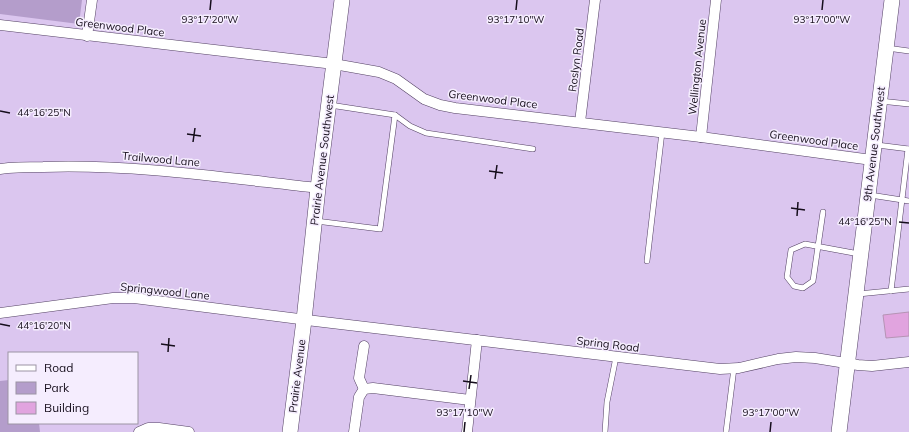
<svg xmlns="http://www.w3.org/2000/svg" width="909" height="432" viewBox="0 0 909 432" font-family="Mulish,sans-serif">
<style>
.green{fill:#b49dcb}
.building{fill:#e1a4df;stroke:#b594b4}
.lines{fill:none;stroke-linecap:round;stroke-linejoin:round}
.lane-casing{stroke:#534163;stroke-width:6}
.street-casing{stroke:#534163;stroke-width:11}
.secondary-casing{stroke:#534163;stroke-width:16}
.lane{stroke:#fff;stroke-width:5}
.street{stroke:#fff;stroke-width:10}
.secondary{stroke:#fff;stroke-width:15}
.ticks{fill:none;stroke:#160e1c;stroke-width:1.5}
.labels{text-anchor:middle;stroke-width:3;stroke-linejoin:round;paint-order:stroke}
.street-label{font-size:11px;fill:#160e1c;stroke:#f5edfe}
.ticks-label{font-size:10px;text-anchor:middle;fill:#160e1c;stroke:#f5edfe;stroke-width:3;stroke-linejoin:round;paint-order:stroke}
</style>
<rect width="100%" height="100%" fill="#dbc6ef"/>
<g class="green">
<polygon points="0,0 82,0 79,24 0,14"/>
<polygon points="9,380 9,423 39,423 40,432 0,432 0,381"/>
</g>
<polygon class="building" points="909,312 909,336 886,338 883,315"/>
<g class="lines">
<g class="lane-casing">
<g id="lane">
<polyline points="887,48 909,51"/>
<polyline points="880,101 909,104"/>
<polyline points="330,105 395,115 410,126 426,133 533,149"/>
<polyline points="877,145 909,149"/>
<polyline points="870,195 909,201"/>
<polyline points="823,212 813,281 803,288 794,286 787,277 791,250 805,244 859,254"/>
<polyline points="316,221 380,229 395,115"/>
<polyline points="647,261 662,132"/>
<polyline points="891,291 908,149"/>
<polyline points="858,294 909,289"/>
<polyline points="605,432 607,402 616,357"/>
<polyline points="726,432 734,368"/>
</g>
</g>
<g class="street-casing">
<g id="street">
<polyline points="0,25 334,64 379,72 396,79 424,99 440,105 455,108 701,137 872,160"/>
<polyline points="87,36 92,0"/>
<polyline points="580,122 595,0"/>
<polyline points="701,137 716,0"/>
<path d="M0,169C14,167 28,167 43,167C135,164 227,178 318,188"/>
<polyline points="0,313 113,298 134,298 315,321 720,369 739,368 778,359 796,357 815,358 858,365 872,366 909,362"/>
<polyline points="364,346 359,378 364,389"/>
<polyline points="139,432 148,428 159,428 189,432"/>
<polyline points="354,432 359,397 364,389 373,388 470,400"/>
<polyline points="467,432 477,340"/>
</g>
</g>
<g class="secondary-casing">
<g id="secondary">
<polyline points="290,432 304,320 318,188 342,0"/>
<polyline points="839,432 892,0"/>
</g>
</g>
<use href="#lane" class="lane"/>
<use href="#street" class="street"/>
<use href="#secondary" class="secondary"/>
</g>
<path class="ticks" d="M210,10L211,0M516,10L517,0M822,10L823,0M0,111L10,113M187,134L201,136M193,142L195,128M489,171L503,173M495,179L497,165M791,208L805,210M797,216L798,202M899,222L909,223M0,324L10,326M161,344L175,346M168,352L169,338M463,381L477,383M469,389L471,375M464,432L465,422M770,432L771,422"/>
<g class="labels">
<g class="street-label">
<text transform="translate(120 27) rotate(7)" y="4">Greenwood Place</text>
<text transform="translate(576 60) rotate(-83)" y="4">Roslyn Road</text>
<text transform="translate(697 67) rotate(-84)" y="4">Wellington Avenue</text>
<text transform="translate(493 99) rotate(7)" y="4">Greenwood Place</text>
<text transform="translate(814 140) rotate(8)" y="4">Greenwood Place</text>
<text transform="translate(874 144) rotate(-83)" y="4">9th Avenue Southwest</text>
<text transform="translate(161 159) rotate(5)" y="4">Trailwood Lane</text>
<text transform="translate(322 160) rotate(-83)" y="4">Prairie Avenue Southwest</text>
<text transform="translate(165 291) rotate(6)" y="4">Springwood Lane</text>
<text transform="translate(608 344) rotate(7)" y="4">Spring Road</text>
<text transform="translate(297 376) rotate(-83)" y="4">Prairie Avenue</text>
</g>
</g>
<g class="ticks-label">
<text x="210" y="23">93°17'20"W</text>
<text x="516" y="23">93°17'10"W</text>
<text x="822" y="23">93°17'00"W</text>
<text x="44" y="116">44°16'25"N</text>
<text x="865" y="225">44°16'25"N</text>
<text x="44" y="329">44°16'20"N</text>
<text x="465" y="416">93°17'10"W</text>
<text x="771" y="416">93°17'00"W</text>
</g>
<rect x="8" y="352" width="130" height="72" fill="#f5edfe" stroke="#9c94a4"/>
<rect x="16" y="365" width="20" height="6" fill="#ffffff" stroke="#9c94a4"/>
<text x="44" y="372" font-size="12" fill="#160e1c">Road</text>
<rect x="16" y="382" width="20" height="12" fill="#b49dcb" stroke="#9c94a4"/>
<text x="44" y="392" font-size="12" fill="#160e1c">Park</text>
<rect x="16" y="402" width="20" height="12" fill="#e1a4df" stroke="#9c94a4"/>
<text x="44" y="412" font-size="12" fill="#160e1c">Building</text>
</svg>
